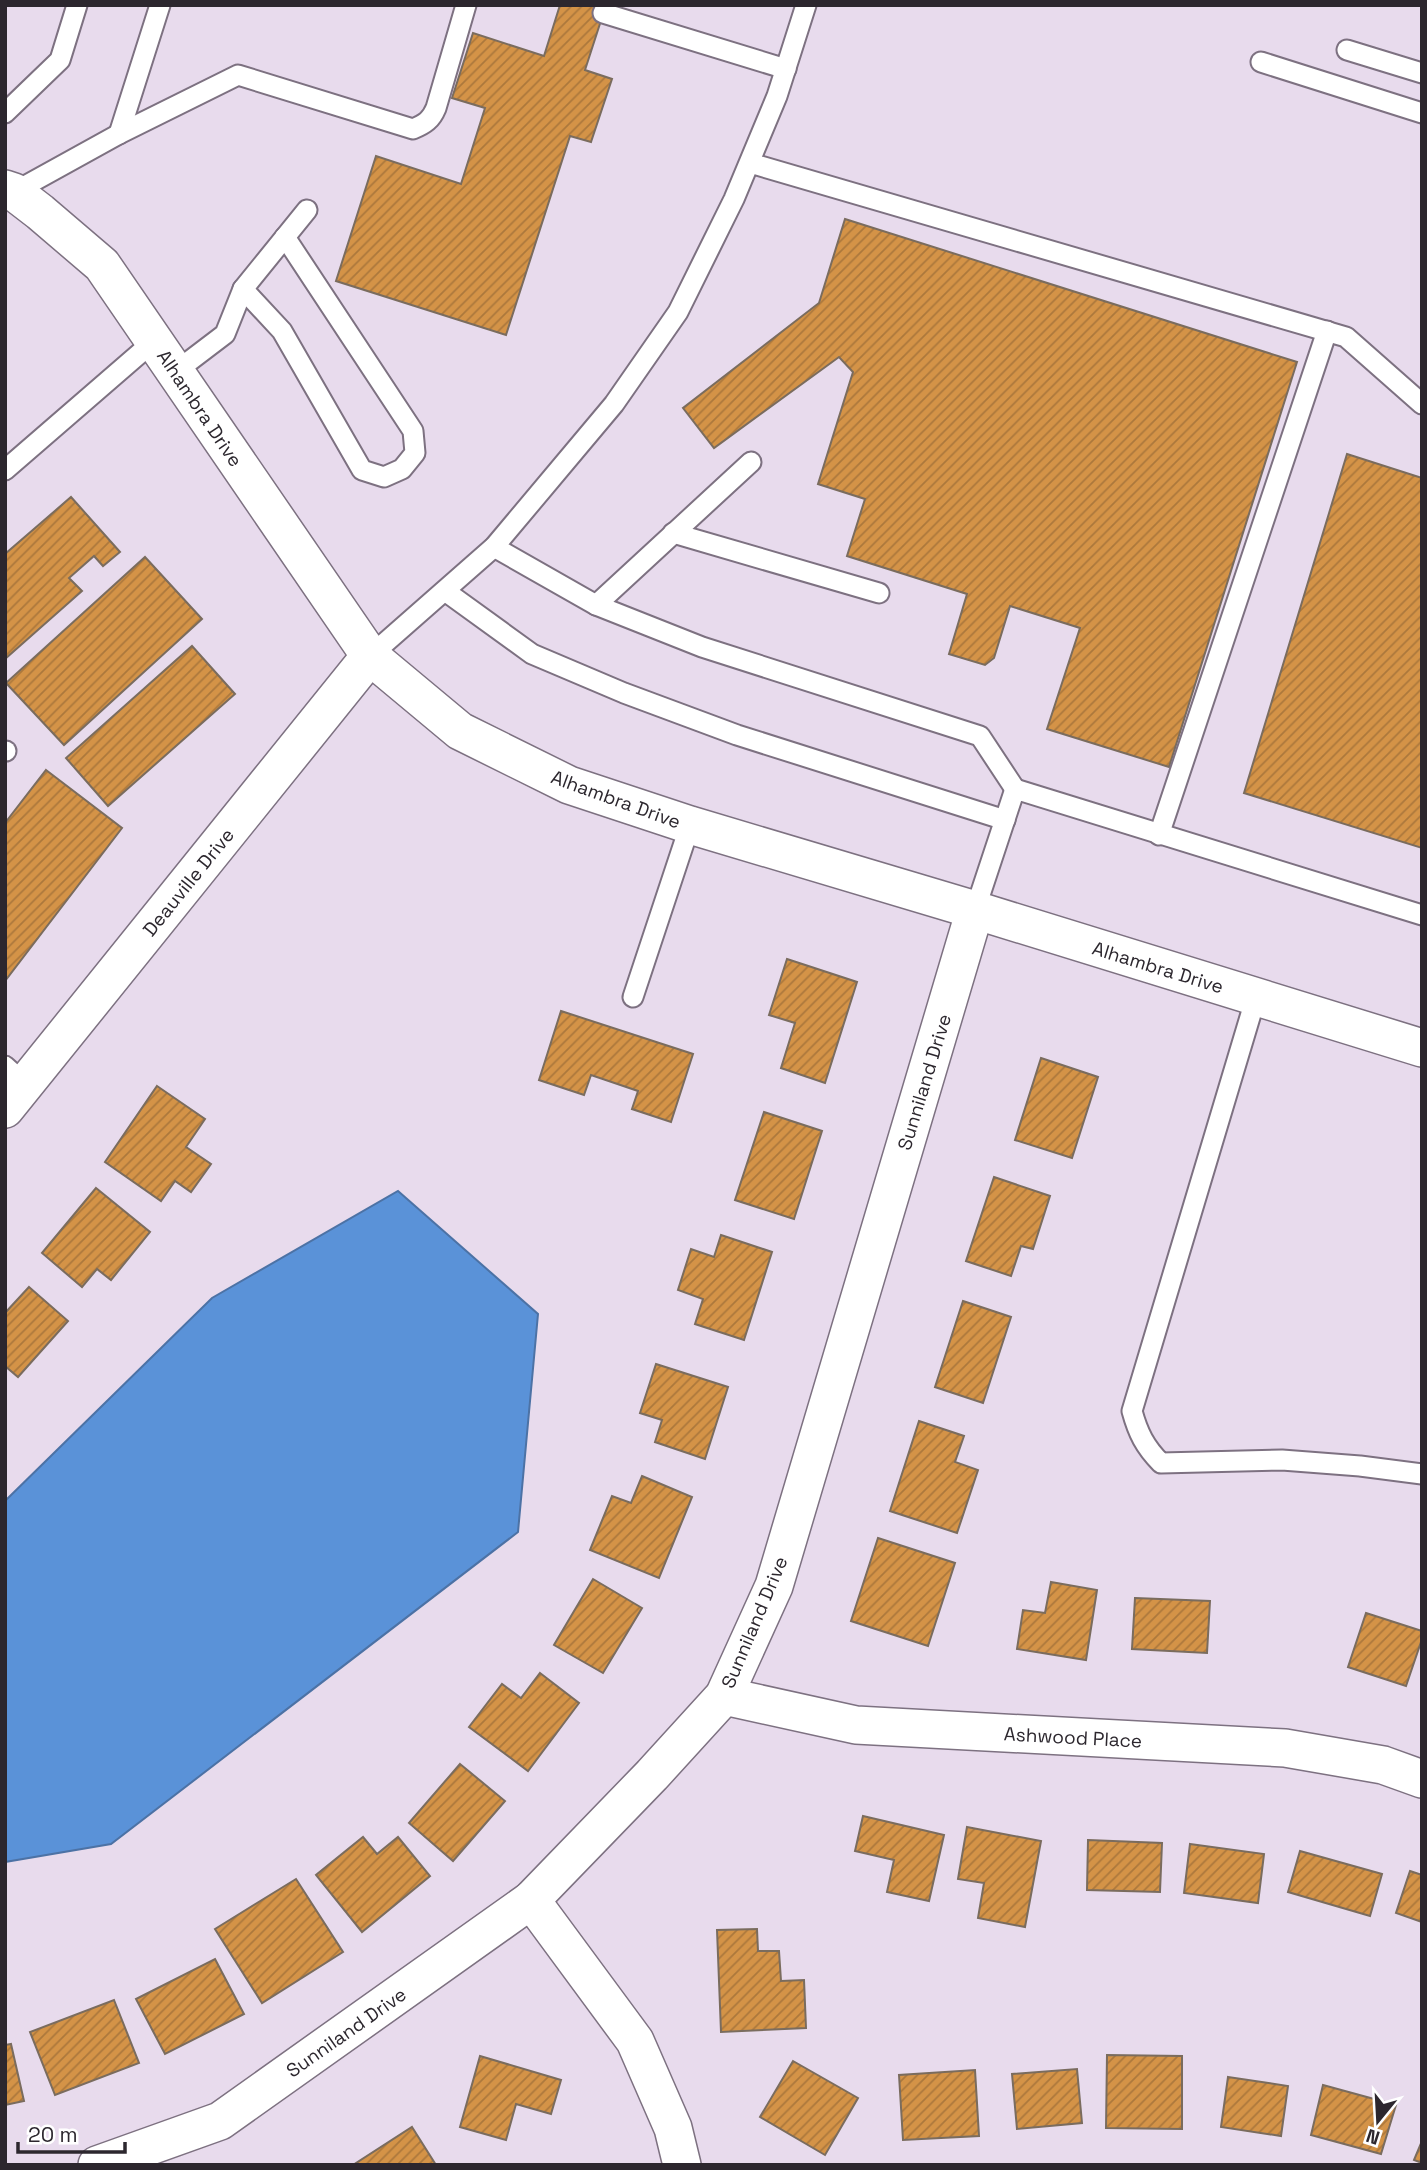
<svg xmlns="http://www.w3.org/2000/svg" width="1427" height="2170" viewBox="0 0 1427 2170" font-family="'Space Grotesk',sans-serif">
<style>
.water{fill:#5a92d8;stroke:#4c72a5;stroke-width:2}
.building{fill:url(#building-hatch);stroke:#7a6c5e;stroke-width:2}
.lines{fill:none;stroke-linecap:round;stroke-linejoin:round}
.service-casing{stroke:#7d7181;stroke-width:23}
.minor-casing{stroke:#7d7181;stroke-width:40}
.service{stroke:#fff;stroke-width:19}
.minor{stroke:#fff;stroke-width:37}
.labels{text-anchor:middle;stroke-width:5;stroke-linejoin:round;paint-order:stroke}
.street-label{font-size:19px;fill:#2c272e;stroke:#fff}
</style>
<defs>
<pattern id="building-hatch" width="6" height="6" patternUnits="userSpaceOnUse" patternTransform="scale(1.75)"><rect width="6" height="6" fill="#d49347"/><path d="M-1 1l2-2M0 6l6-6M5 7l2-2" fill="none" stroke="#ac783c"/></pattern>
</defs>
<rect width="100%" height="100%" fill="#e8dbed"/>
<polygon class="water" points="398,1191 538,1314 518,1532 111,1844 5,1862 5,1501 212,1298"/>
<g class="building">
<polygon points="560,5 606,5 585,70 612,79 591,142 570,136 506,335 336,281 376,156 461,184 485,108 452,98 473,33 544,56"/>
<polygon points="845,219 1297,362 1169,767 1047,729 1080,628 1010,606 994,658 985,665 949,654 967,594 847,556 865,499 818,484 853,372 839,357 714,448 683,408 819,303"/>
<polygon points="1347,454 1422,478 1422,848 1244,793"/>
<polygon points="71,497 120,552 103,566 94,556 69,578 82,591 5,659 5,554"/>
<polygon points="145,557 202,619 64,745 6,683"/>
<polygon points="192,646 235,694 108,806 66,758"/>
<polygon points="46,770 122,828 5,981 5,823"/>
<polygon points="787,959 857,982 825,1083 781,1068 795,1023 769,1015"/>
<polygon points="561,1011 693,1054 671,1122 632,1109 638,1091 591,1075 584,1095 539,1080"/>
<polygon points="1041,1058 1098,1077 1072,1158 1015,1140"/>
<polygon points="157,1086 205,1119 186,1147 211,1164 191,1192 175,1181 161,1201 105,1162"/>
<polygon points="764,1112 822,1131 794,1219 735,1200"/>
<polygon points="994,1177 1050,1196 1033,1249 1021,1246 1011,1276 966,1261"/>
<polygon points="96,1188 150,1232 111,1280 97,1269 82,1287 42,1253"/>
<polygon points="721,1235 772,1252 744,1340 695,1324 703,1299 678,1290 691,1249 714,1257"/>
<polygon points="29,1287 68,1321 18,1377 5,1366 5,1313"/>
<polygon points="963,1301 1011,1317 983,1403 935,1387"/>
<polygon points="656,1364 728,1387 705,1459 655,1442 662,1420 640,1413"/>
<polygon points="919,1421 964,1436 955,1462 978,1470 957,1533 890,1511"/>
<polygon points="642,1476 692,1497 659,1578 590,1550 612,1496 631,1503"/>
<polygon points="878,1538 955,1563 928,1646 851,1621"/>
<polygon points="593,1579 642,1608 603,1673 554,1645"/>
<polygon points="1051,1582 1097,1590 1086,1660 1017,1649 1023,1610 1045,1613"/>
<polygon points="1135,1598 1210,1601 1207,1653 1132,1649"/>
<polygon points="1366,1613 1422,1631 1422,1639 1406,1686 1348,1667"/>
<polygon points="540,1673 579,1703 528,1771 469,1727 502,1684 521,1698"/>
<polygon points="460,1764 505,1801 453,1861 409,1823"/>
<polygon points="863,1816 944,1835 929,1901 887,1892 894,1860 855,1851"/>
<polygon points="967,1827 1041,1841 1025,1927 978,1918 984,1883 958,1879"/>
<polygon points="363,1837 377,1854 398,1837 430,1876 362,1932 316,1875"/>
<polygon points="1088,1840 1162,1843 1160,1892 1087,1890"/>
<polygon points="1190,1844 1264,1854 1258,1903 1184,1893"/>
<polygon points="1300,1851 1382,1874 1370,1916 1288,1892"/>
<polygon points="1410,1871 1422,1875 1422,1922 1396,1913"/>
<polygon points="296,1879 343,1952 262,2003 215,1929"/>
<polygon points="757,1929 758,1951 779,1951 781,1981 804,1980 806,2028 721,2032 717,1930"/>
<polygon points="215,1959 244,2014 165,2054 136,1999"/>
<polygon points="114,2000 139,2063 55,2095 30,2032"/>
<polygon points="11,2044 24,2101 5,2105 5,2045"/>
<polygon points="1107,2055 1182,2056 1182,2129 1106,2128"/>
<polygon points="480,2056 561,2080 551,2114 516,2104 506,2140 460,2127"/>
<polygon points="793,2061 858,2098 825,2155 760,2117"/>
<polygon points="1077,2069 1082,2123 1017,2129 1012,2074"/>
<polygon points="975,2070 979,2136 903,2140 899,2075"/>
<polygon points="1228,2077 1288,2086 1281,2136 1221,2127"/>
<polygon points="1323,2085 1396,2105 1381,2154 1311,2135"/>
<polygon points="412,2127 436,2165 353,2165"/>
<polygon points="1422,2141 1422,2163 1414,2160"/>
</g>
<g class="lines">
<g class="service-casing">
<g id="service">
<polyline points="603,13 786,69"/>
<polyline points="1347,50 1422,73"/>
<polyline points="1261,62 1422,113"/>
<polyline points="5,113 60,60 77,5"/>
<polyline points="119,134 160,5"/>
<polyline points="750,163 1346,337 1422,404"/>
<path d="M14,192L119,134L238,75L413,129C425,124 431,120 436,108L466,5"/>
<polyline points="243,289 282,331 362,470 384,477 402,469 415,453 413,431 285,237"/>
<polyline points="175,372 225,334 243,289 307,210"/>
<polyline points="5,470 154,341"/>
<polyline points="673,533 879,593"/>
<polyline points="494,547 596,605 702,647 980,736 1015,789"/>
<polyline points="445,591 532,654 624,693 737,735 1005,820"/>
<polyline points="596,605 751,462"/>
<polyline points="370,656 494,547 614,404 678,312 734,199 777,96 806,5"/>
<polyline points="5,751 6,751"/>
<polyline points="1159,835 1327,331"/>
<polyline points="975,910 1015,789 1422,915"/>
<polyline points="633,997 690,825"/>
<path d="M1256,997L1132,1411C1138,1433 1145,1447 1161,1463L1282,1460L1360,1466L1422,1474"/>
<polyline points="5,1066 25,1084"/>
</g>
</g>
<g class="minor-casing">
<g id="minor">
<polyline points="5,189 14,192 40,212 102,265 370,656 460,731 569,785 690,825 975,910 1422,1048"/>
<polyline points="5,1109 370,656"/>
<polyline points="724,1696 856,1725 1285,1748 1383,1765 1422,1779"/>
<polyline points="531,1900 635,2041 673,2128 682,2165"/>
<polyline points="97,2165 220,2121 531,1900 652,1775 724,1696 774,1586 975,910"/>
</g>
</g>
<use href="#service" class="service"/>
<use href="#minor" class="minor"/>
</g>
<g class="labels">
<g class="street-label">
<text transform="translate(200 408) rotate(56)" y="7">Alhambra Drive</text>
<text transform="translate(616 799) rotate(20)" y="7">Alhambra Drive</text>
<text transform="translate(188 882) rotate(-51)" y="7">Deauville Drive</text>
<text transform="translate(1158 967) rotate(17)" y="7">Alhambra Drive</text>
<text transform="translate(924 1082) rotate(-73)" y="7">Sunniland Drive</text>
<text transform="translate(754 1622) rotate(-67)" y="7">Sunniland Drive</text>
<text transform="translate(1073 1737) rotate(3)" y="7">Ashwood Place</text>
<text transform="translate(346 2032) rotate(-35)" y="7">Sunniland Drive</text>
</g>
</g>
<rect width="1427" height="2170" fill="none" stroke="#2c272e" stroke-width="14"/>
<g transform="translate(1378 2121) rotate(198)" stroke="#ffffff" stroke-width="5" paint-order="stroke">
<path d="M0-5L12 26L0 18L-12 26Z" fill="#2c272e"/>
<text y="-10" font-size="19" font-weight="bold" text-anchor="middle" fill="#2c272e">N</text>
</g>
<path d="M18 2142v10h107v-10" fill="none" stroke="#2c272e" stroke-width="3.5"/>
<text x="28" y="2142" font-size="21" fill="#2c272e" stroke="#ffffff" stroke-width="5" paint-order="stroke">20 m</text>
</svg>
